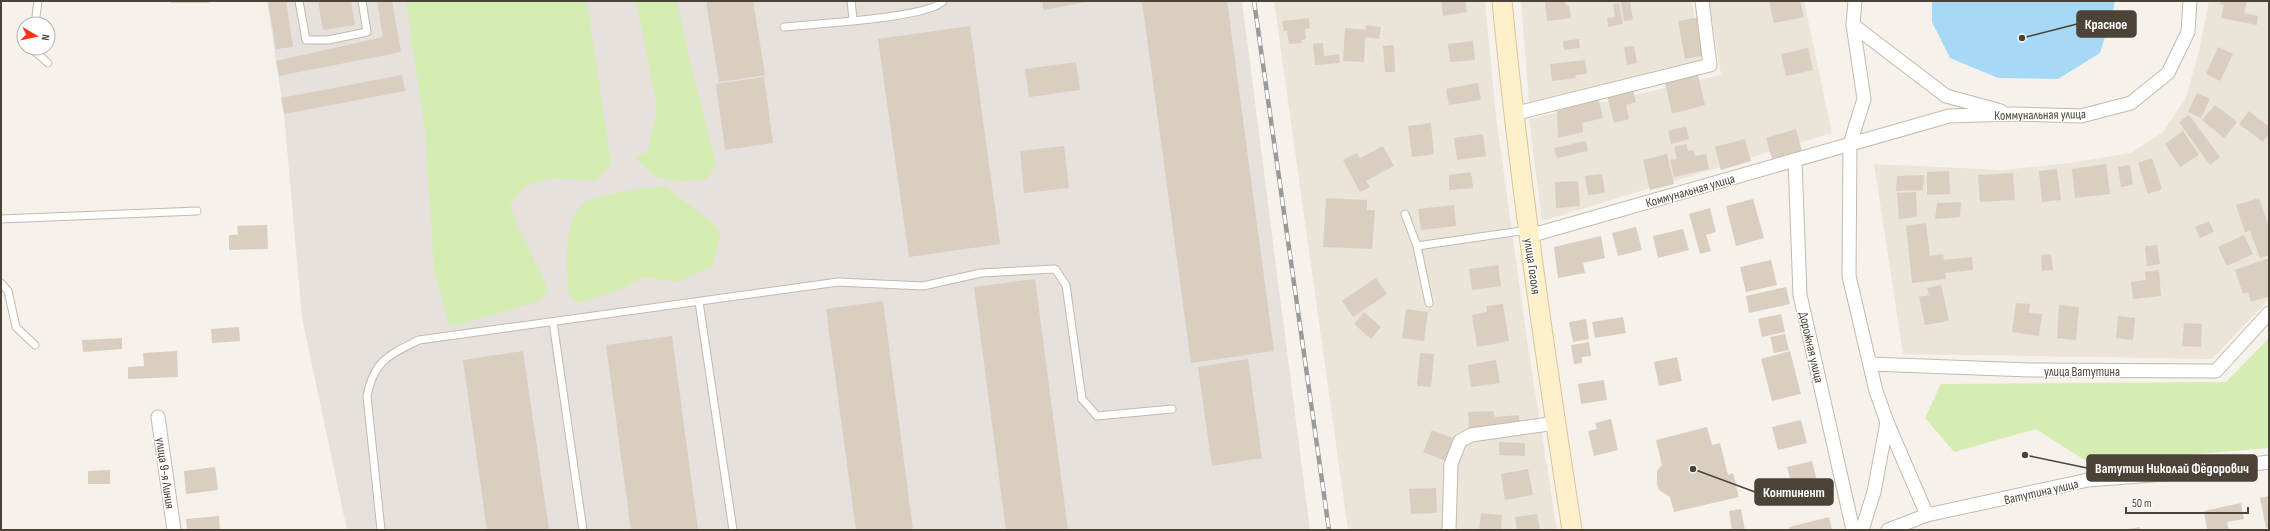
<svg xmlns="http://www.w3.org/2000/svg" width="2270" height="531" viewBox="0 0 2270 531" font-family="'Sofia Sans Condensed',sans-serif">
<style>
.residential{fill:#ebe4d9}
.industrial{fill:#e6e1dc}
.green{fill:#d5edb2}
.water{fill:#a5d9f6}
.building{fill:#d9cec0}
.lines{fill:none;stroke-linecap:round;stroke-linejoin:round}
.service-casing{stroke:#c3baad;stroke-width:9}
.minor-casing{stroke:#c3baad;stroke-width:15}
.secondary-casing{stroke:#d9c598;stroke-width:21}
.service{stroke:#fff;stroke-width:7}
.minor{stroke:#fff;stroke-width:13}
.secondary{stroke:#fff0cc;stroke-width:19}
.rail-casing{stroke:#9a9a9a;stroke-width:4.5}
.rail{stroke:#fff;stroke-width:3;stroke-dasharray:9;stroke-linecap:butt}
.labels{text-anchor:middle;stroke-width:3;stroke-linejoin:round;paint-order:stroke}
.street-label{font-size:13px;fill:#4c4338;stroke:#fff}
.leader{fill:none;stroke:#4c4338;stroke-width:1.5}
.callout-dot{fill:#4c4338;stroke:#fff;stroke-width:1.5}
.callout{fill:#4c4338;stroke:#4c4338;stroke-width:1.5}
.callout-label{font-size:14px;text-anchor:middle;font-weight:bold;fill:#fff}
</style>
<rect width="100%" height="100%" fill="#f6f2eb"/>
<g class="residential">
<polygon points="1274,1 1485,1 1496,116 1528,347 1557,530 1348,530"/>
<polygon points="1521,1 1692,1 1702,59 1529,102"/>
<polygon points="1709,1 1804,1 1832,133 1542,221 1529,119 1721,75"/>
<polygon points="2209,1 2269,1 2269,299 2212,359 1903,354 1874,164 2003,170 2070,163 2131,153 2163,132 2186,98 2200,47"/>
</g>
<polygon class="industrial" points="267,1 1242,1 1310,530 347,530 302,318 284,114"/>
<g class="green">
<path d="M406,1H587L611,164L595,181L554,178L526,185L510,204C520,235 536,260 548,290L540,301L450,327L434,270L425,131Z"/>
<polygon points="636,1 677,1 689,58 716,163 707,179 680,182 656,177 635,158 648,151 657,108"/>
<path d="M665,186L716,226L720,235L713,266L678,282L644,277L620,290L579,303L569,296C566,274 563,218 584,203C599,194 647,187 665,186Z"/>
<polygon points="2269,338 2269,448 2089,463 2036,429 1954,452 1925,418 1941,384 2226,382"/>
</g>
<polygon class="water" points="1932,1 2115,1 2113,11 2100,53 2058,79 1998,78 1950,58 1932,22"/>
<g class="building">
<rect x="171" y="1" width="38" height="2"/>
<polygon points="268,1 286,1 293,47 276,49"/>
<polygon points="318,1 351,1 355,25 323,30"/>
<polygon points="377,1 392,1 401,52 279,76 276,61 383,37"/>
<polygon points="706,1 753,1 765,75 719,82"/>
<polygon points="1042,1 1086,1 1086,2 1044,10"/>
<polygon points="1142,1 1227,1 1274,351 1191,363"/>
<polygon points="1441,1 1465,1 1467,12 1443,16"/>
<polygon points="1545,1 1565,1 1566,5 1569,6 1571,18 1547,21"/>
<polygon points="1626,1 1630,1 1633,20 1624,21 1621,2"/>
<polygon points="1769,1 1800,1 1804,17 1774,23"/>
<polygon points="2221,1 2247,1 2244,13 2258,16 2257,25 2221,18 2224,5 2220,4"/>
<polygon points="1619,3 1623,24 1608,27 1607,18 1615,17 1613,4"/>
<polygon points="1701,17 1707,55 1685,59 1678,21"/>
<polygon points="1309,18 1310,28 1305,29 1306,39 1301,40 1302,43 1289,44 1287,31 1284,31 1282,21"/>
<polygon points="1366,25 1381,27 1379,39 1365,37 1364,62 1343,61 1345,28 1366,30"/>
<polygon points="970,26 1000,244 909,257 878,39"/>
<polygon points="1579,39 1580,48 1564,50 1563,41"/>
<polygon points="1473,41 1475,60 1450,62 1448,44"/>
<polygon points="1323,43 1324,56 1339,54 1340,63 1315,65 1313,44"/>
<polygon points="1394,45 1395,72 1385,72 1383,46"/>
<polygon points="1634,46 1637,63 1627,65 1624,47"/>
<polygon points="2218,47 2233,54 2220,81 2206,74"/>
<polygon points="1808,48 1813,70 1786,76 1781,54"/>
<polygon points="1585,60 1587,74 1575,75 1576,78 1552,81 1550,64"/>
<polygon points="1076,62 1080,90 1029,97 1025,69"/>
<polygon points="402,75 405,91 284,114 281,98"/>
<polygon points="1698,75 1705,105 1672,114 1665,83"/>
<polygon points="764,77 773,143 725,150 716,84"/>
<polygon points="1478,83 1481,100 1449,105 1446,89"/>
<polygon points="1633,89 1636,102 1626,105 1629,119 1614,123 1607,95"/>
<polygon points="2197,93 2210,99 2201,118 2188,112"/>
<polygon points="1599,100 1603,118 1582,123 1583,132 1558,138 1557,111"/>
<polygon points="2215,105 2237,122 2224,138 2202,120"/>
<polygon points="2249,111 2269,127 2269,134 2263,142 2239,124"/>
<polygon points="2189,115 2220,157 2210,165 2179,122"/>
<polygon points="1431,123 1434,154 1412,157 1408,126"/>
<polygon points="1686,126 1689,139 1671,144 1668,131"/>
<polygon points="1796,129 1802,151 1772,159 1766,138"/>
<polygon points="2183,131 2199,155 2180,167 2165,144"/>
<polygon points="1483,134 1486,156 1457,160 1454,138"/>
<polygon points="1745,139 1751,161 1721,170 1715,147"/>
<polygon points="1586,141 1588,151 1557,158 1554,148"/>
<polygon points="1686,144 1688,151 1693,150 1695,156 1706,154 1709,169 1674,177 1670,160 1677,159 1674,147"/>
<polygon points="1064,146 1069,188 1024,193 1020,151"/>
<polygon points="1383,146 1394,166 1366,181 1370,187 1360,192 1343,160 1357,153 1360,158"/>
<polygon points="1667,154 1674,184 1650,190 1643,160"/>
<polygon points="2152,158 2162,189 2148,194 2138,163"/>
<polygon points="2106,164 2110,194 2075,198 2072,169"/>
<polygon points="2130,165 2133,185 2121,187 2118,167"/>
<polygon points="2057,169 2061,200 2042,202 2039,171"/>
<polygon points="1949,171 1950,194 1927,195 1927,172"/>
<polygon points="1471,172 1473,188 1449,190 1449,175"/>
<polygon points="2013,173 2015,200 1980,202 1978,175"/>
<polygon points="1602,174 1605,193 1588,195 1585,176"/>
<polygon points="1924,175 1923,190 1896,191 1897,176"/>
<polygon points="1578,181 1580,206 1556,208 1555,182"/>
<polygon points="1916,192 1917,217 1899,219 1897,193"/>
<polygon points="1326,198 1367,200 1367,210 1375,210 1372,249 1323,247"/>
<polygon points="2259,198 2269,227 2269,255 2260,258 2250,231 2245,232 2236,205"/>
<polygon points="1753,199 1764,238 1736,246 1726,206"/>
<polygon points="1961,202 1960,217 1935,219 1937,203"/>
<polygon points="1454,205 1456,226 1421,230 1418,209"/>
<polygon points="1710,208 1716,232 1706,235 1711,251 1700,254 1689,214"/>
<polygon points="2209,221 2214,232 2200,238 2195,227"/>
<polygon points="1926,223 1930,256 1943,254 1944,260 1972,257 1973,270 1945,273 1946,279 1912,283 1906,226"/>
<polygon points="267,225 268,249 229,250 229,235 238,235 237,226"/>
<polygon points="1636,227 1642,250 1618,256 1612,233"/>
<polygon points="1683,229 1689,250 1658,258 1653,236"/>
<polygon points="2244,235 2253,254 2227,266 2218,247"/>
<polygon points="1601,236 1605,258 1583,263 1585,273 1558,278 1554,247"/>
<polygon points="2157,245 2160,264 2147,266 2145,246"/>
<polygon points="2051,254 2053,270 2042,271 2041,255"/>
<polygon points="2269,258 2269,296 2251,302 2248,292 2243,294 2235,270"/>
<polygon points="1771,260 1777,285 1746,292 1740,267"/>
<polygon points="1498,265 1501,286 1472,290 1469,269"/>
<polygon points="2159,270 2161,296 2133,299 2131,282 2146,280 2145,272"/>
<polygon points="1376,278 1387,294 1353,317 1342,301"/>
<polygon points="1035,279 1068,530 1006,530 974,287"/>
<polygon points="1941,285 1949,321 1925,325 1919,297 1929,295 1927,288"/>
<polygon points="1786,287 1790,304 1749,313 1746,296"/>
<polygon points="883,301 913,530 856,530 826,309"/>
<polygon points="2016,303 2030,304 2029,313 2042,314 2039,336 2012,332"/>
<polygon points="1503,304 1509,341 1477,347 1472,315 1487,312 1486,306"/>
<polygon points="2059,305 2079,307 2076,340 2057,338"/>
<polygon points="1406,309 1428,312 1424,341 1402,338"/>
<polygon points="1364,312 1381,327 1371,339 1354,324"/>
<polygon points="1781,314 1785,332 1762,337 1758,319"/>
<polygon points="2118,316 2135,318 2133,340 2116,338"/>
<polygon points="1623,317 1626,333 1595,338 1592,322"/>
<polygon points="1586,319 1589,339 1573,342 1569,322"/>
<polygon points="2184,323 2202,324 2201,347 2182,346"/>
<polygon points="239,327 240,341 212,343 211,329"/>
<polygon points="1785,334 1789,350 1774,353 1770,337"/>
<polygon points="672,336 698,530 631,530 606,345"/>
<polygon points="122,338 122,349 83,352 82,340"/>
<polygon points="1589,342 1591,356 1582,357 1582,363 1574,364 1571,345"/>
<polygon points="177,351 178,377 128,379 128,367 144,366 143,353"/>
<polygon points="523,351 549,530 487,530 463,360"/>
<polygon points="1790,351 1801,394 1772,401 1761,359"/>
<polygon points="1420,353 1434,354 1431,387 1417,386"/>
<polygon points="1677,357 1682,381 1659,386 1654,362"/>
<polygon points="1248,359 1262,458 1212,466 1198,367"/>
<polygon points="1496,360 1500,383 1471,387 1468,365"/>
<polygon points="1604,380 1607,400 1581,404 1578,384"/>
<polygon points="1493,411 1495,417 1519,415 1520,427 1469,430 1468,412"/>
<polygon points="1611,419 1618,450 1594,456 1588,431 1597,429 1595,423"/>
<polygon points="1801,420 1807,443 1778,450 1772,427"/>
<polygon points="1707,427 1712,445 1720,443 1728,475 1733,473 1739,497 1674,512 1670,497 1659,490 1657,484 1657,471 1662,465 1656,440"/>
<polygon points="1432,430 1455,439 1446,461 1423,452"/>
<polygon points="1499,442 1525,443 1525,456 1499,455"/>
<polygon points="1812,461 1819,489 1809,492 1806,483 1792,486 1787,467"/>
<polygon points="215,467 218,490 186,494 184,471"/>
<polygon points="1528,469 1533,495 1505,500 1501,474"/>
<polygon points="110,470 110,484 88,484 88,471"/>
<polygon points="1436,488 1437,513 1411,514 1409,489"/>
<polygon points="2269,496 2269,527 2266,528 2260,498"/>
<polygon points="2241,503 2244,519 2227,522 2229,530 2207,530 2204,511"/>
<polygon points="1741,509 1745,530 1732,530 1729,511"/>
<polygon points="1481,513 1502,515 1501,530 1479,530"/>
<polygon points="1537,514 1540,530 1517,530 1515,517"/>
<polygon points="219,516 220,530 187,530 186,519"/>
<polygon points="1829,517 1832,530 1790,530 1789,527"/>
<polygon points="2140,527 2140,530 2127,530 2127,529"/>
</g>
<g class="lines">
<g class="service-casing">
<g id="service">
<polyline points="299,1 306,40 328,40 367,32 362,1"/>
<polyline points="851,1 853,19"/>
<polyline points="35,24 38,1"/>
<path d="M784,27C810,24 931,18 943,1"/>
<polyline points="31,48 48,63"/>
<polyline points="1405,214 1417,246 1429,303"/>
<polyline points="1,219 197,211"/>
<polyline points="1417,246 1528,230"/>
<polyline points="1,283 8,291 16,327 35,345"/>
<polyline points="699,302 733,530"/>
<polyline points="553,322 583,530"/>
<path d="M381,530L367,396C374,360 389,355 419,340L838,282L923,286L981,273L1055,269L1066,285L1082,399L1097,416L1172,409"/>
</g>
</g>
<g class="minor-casing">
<g id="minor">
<polyline points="1855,1 1853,25 1864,99 1850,144 1849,276 1876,391 1887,422 1927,515"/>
<polyline points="1853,25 1946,96 2001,111"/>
<polyline points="1513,114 1710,65 1702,1"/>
<polyline points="1795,160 1800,295 1853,530"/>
<polyline points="1529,236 1949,116 2015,114 2081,116 2131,103 2168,73 2188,32 2190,1"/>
<polyline points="1870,364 2029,370 2216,371 2269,313"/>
<polyline points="158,417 174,530"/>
<polyline points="1449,530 1451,464 1460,441 1471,435 1556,423"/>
<polyline points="1862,530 1874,492 1887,422"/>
<polyline points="1888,530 1927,515 2088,480 2190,472 2269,462"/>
</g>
</g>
<g class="secondary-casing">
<path id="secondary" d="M1502,1C1519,178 1545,354 1572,530"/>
</g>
<use href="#service" class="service"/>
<use href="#minor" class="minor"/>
<use href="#secondary" class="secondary"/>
<g class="rail-casing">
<polyline id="rail" points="1254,1 1329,530"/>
</g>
<use href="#rail" class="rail"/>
</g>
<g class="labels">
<g class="street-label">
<text transform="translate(2040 114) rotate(-1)" y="5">Коммунальная улица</text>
<text transform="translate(1690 190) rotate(-16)" y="5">Коммунальная улица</text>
<text transform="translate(1533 266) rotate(82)" y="5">улица Гоголя</text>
<text transform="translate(1812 347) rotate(77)" y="5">Дорожная улица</text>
<text x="2082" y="376">улица Ватутина</text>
<text transform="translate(166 473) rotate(82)" y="5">улица 9-я Линия</text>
<text transform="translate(2041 491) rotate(-13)" y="5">Ватутина улица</text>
</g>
</g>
<path class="leader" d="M2022 38L2077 24M2025 455L2087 468M1693 469L1755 492"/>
<g class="callout-dot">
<circle cx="2022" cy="38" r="4"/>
<circle cx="2025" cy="455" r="4"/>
<circle cx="1693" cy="469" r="4"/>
</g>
<g class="callout">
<rect x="2077" y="11" width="59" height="26" rx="4"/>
<rect x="2087" y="455" width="170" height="26" rx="4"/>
<rect x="1755" y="479" width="78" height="26" rx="4"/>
</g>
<g class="callout-label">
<text x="2106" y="29">Красное</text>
<text x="2172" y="473">Ватутин Николай Фёдорович</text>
<text x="1794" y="497">Континент</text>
</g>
<rect width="2270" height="531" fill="none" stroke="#4c4338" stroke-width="4"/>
<g transform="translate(36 36) rotate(99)"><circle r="19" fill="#ffffff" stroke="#b7b4af"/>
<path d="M0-3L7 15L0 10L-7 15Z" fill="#ff3119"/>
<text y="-6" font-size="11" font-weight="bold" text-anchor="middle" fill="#4c4338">N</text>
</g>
<path d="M2126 507v6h122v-6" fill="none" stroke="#4c4338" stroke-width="2"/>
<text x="2132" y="507" font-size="12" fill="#4c4338" stroke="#ffffff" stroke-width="3" paint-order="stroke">50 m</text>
</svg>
